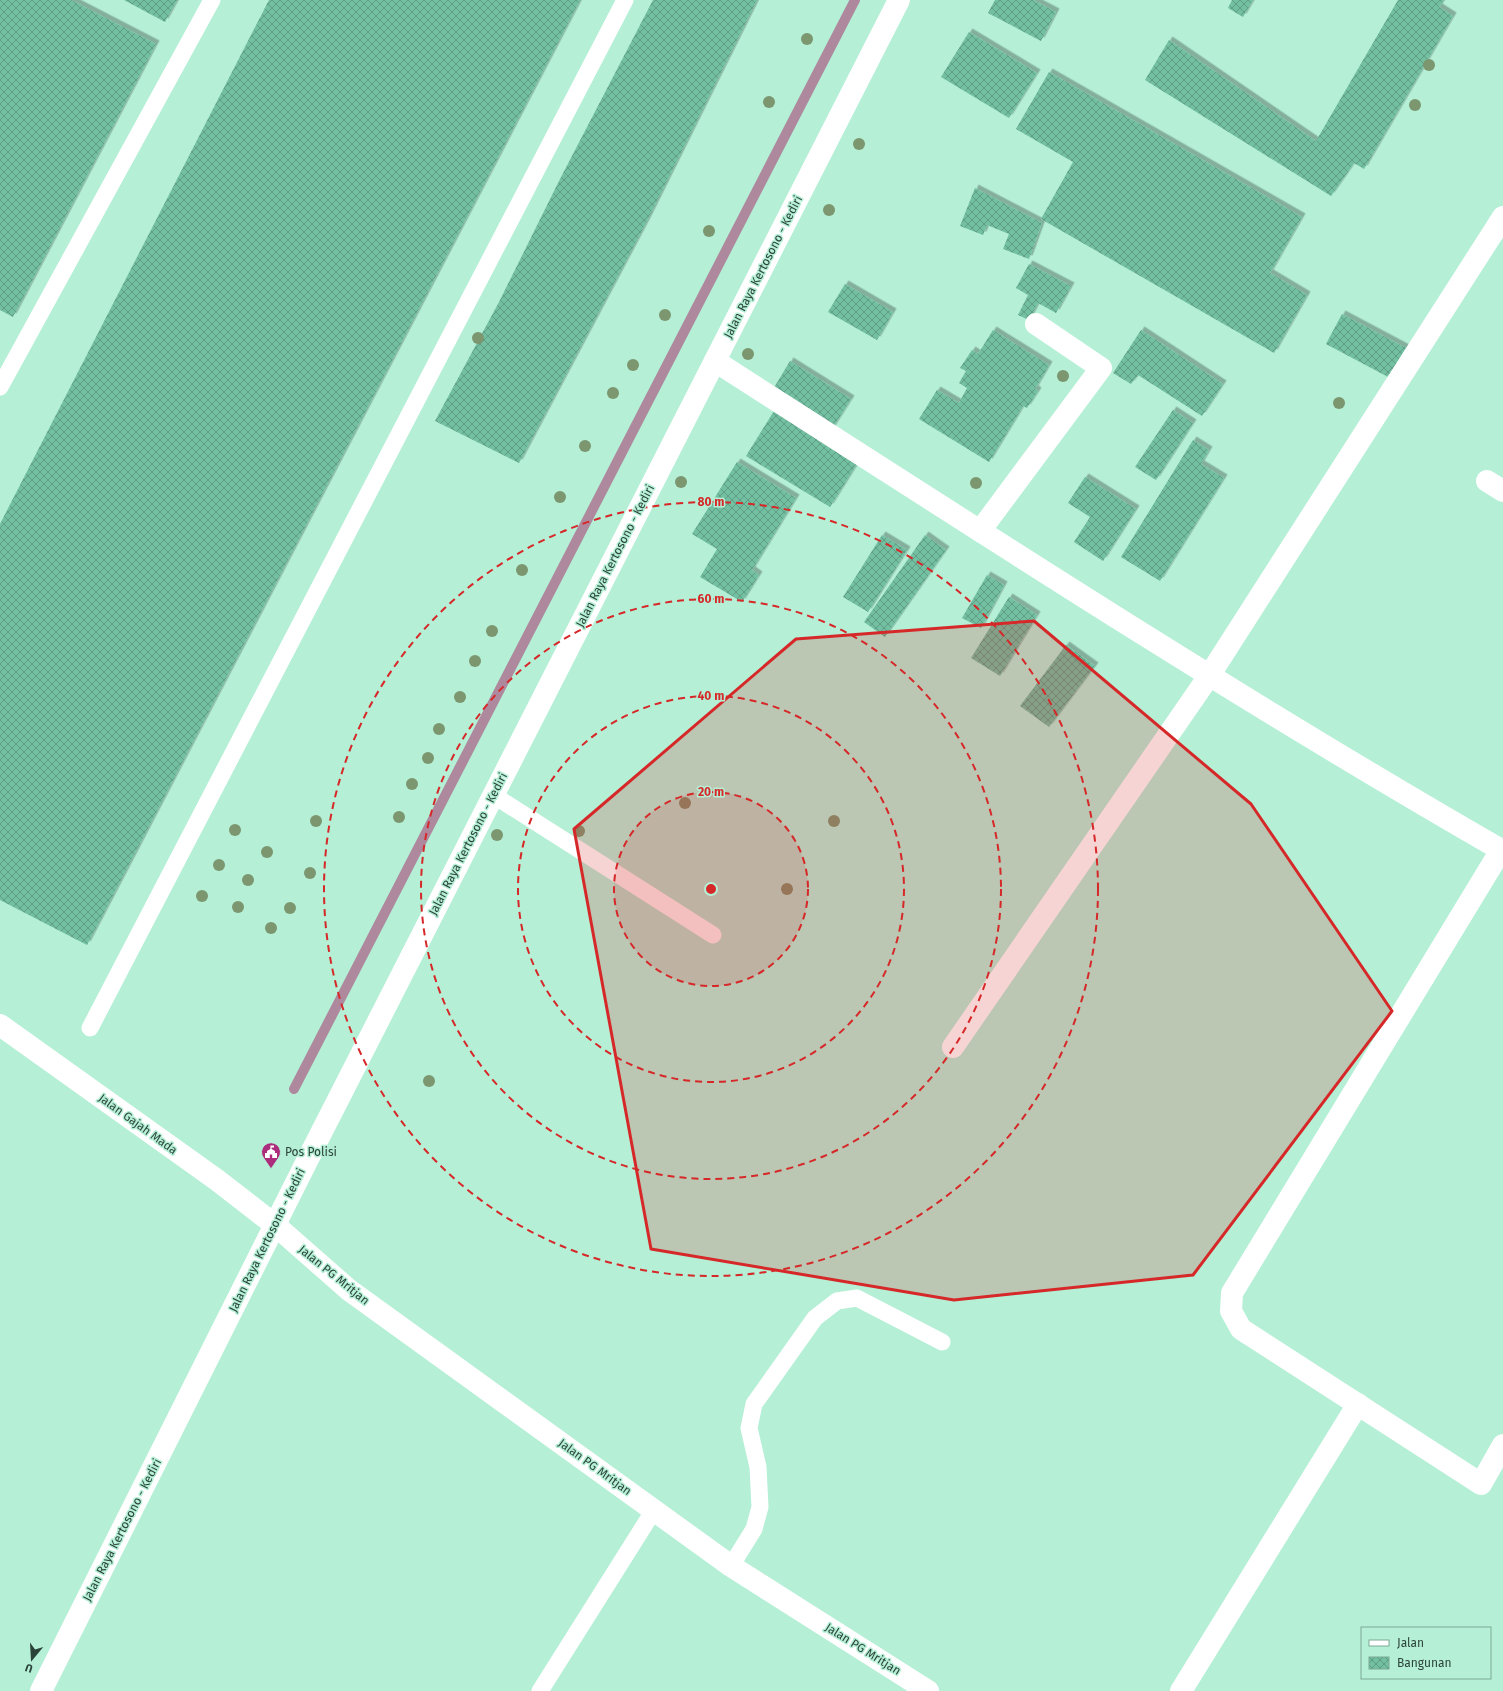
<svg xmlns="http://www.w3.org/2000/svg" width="1503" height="1691" viewBox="0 0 1503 1691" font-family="'Fira Sans',sans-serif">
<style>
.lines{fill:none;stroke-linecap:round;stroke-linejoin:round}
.stream{stroke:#ae889c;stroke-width:10}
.building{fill:url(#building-cross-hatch);filter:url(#shadow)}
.lane{stroke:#fff;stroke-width:17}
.street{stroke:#fff;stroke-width:22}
.secondary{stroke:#fff;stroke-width:22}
.highway{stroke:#fff;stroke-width:22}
.tree{fill:#7c966f}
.marked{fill:#d62828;fill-opacity:0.2;stroke:#d62828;stroke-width:3;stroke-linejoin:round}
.ring{fill:none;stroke:#d62828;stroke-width:2;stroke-dasharray:7 5}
.labels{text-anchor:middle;stroke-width:3;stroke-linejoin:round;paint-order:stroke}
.street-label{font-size:12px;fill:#2b4339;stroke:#b4efd6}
.poi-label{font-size:12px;fill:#2b4339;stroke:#b4efd6;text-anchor:start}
.centre{fill:#d62828;stroke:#b4efd6;stroke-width:2}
.ring-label{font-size:12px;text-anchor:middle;font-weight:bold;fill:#d62828;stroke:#b4efd6;stroke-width:3;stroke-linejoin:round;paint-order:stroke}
</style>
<defs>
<pattern id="building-cross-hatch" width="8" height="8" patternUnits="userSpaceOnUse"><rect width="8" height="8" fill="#72bfa1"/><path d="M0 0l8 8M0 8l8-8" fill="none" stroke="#5e9d84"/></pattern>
<filter id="shadow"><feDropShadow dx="3.5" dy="-3.5" stdDeviation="0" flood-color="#0004"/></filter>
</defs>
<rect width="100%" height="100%" fill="#b4efd6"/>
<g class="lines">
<polyline class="stream" points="294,1089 855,0"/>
</g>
<g class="building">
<polygon points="0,0 71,0 156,44 13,317 0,310"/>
<polygon points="124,0 177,0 165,22"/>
<polygon points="269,0 580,0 87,945 0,900 0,524"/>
<polygon points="653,0 757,0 647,221 519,463 435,421 499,302 560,179"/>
<polygon points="995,0 1033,0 1056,12 1041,41 988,13"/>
<polygon points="1232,0 1253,0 1243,17 1228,8"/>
<polygon points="1398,0 1444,0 1439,7 1453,16 1364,169 1354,163 1331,196 1145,80 1169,40 1316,141"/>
<polygon points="969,32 1037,73 1009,118 941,77"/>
<polygon points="1049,72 1302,217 1270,273 1307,295 1274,353 1041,219 1073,162 1016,129"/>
<polygon points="975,188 1042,223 1029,259 1003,249 1009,234 987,225 983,235 960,226"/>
<polygon points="1029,264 1071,286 1056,313 1038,303 1029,320 1018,315 1028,295 1016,288"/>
<polygon points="845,284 893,312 877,340 828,312"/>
<polygon points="1342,314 1406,348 1390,378 1326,344"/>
<polygon points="993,330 1049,365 1035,389 1038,391 1027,408 1023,406 989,462 919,419 937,390 959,403 967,388 959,383 966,371 960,368 972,350 978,354"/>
<polygon points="1141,330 1223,384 1202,416 1138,375 1131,384 1113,373"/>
<polygon points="790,361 851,399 832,429 772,391"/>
<polygon points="1173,410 1193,423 1156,480 1135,467"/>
<polygon points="774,411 858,462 830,507 746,456"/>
<polygon points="1193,440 1209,450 1201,464 1224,478 1160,581 1121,557"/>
<polygon points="737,462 796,498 752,570 759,575 742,602 700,577 717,549 692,534"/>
<polygon points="1085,477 1136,509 1103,561 1074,542 1090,517 1068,503"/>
<polygon points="882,535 907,550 868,612 843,597"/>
<polygon points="925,535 946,550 885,637 864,622"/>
<polygon points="987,575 1004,585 981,628 962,618"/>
<polygon points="1009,597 1037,615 1000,676 971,658"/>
<polygon points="1066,645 1095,666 1049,727 1020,706"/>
</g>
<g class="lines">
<g class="lane">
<polyline points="0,387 212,0"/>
<polyline points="493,795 713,935"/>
<polyline points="90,1028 625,0"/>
<polyline points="731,1566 754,1529 760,1507 758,1467 749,1428 754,1404 815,1318 837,1301 857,1298 942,1342"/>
<polyline points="540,1691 654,1510"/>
</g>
<g class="street">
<path d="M715,361C975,528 1235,697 1503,851"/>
<polyline points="1487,481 1503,491"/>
<polyline points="980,531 1101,368 1036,324"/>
<polyline points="1501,850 1232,1293 1231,1311 1241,1329 1481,1484 1503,1445"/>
<polyline points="953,1047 1209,676 1503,217"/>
<polyline points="1181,1691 1358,1404"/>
</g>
<polyline class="secondary" points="0,1025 217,1180 275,1225 349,1290 731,1566 928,1691"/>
<polyline class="highway" points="41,1691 317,1141 899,0"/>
</g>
<g class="tree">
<circle cx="807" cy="39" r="6"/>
<circle cx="1429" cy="65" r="6"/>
<circle cx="769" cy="102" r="6"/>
<circle cx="1415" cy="105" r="6"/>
<circle cx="859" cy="144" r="6"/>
<circle cx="829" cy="210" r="6"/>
<circle cx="709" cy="231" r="6"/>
<circle cx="665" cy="315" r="6"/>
<circle cx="478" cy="338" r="6"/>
<circle cx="748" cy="354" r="6"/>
<circle cx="633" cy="365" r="6"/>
<circle cx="1063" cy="376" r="6"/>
<circle cx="613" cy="393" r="6"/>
<circle cx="1339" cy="403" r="6"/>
<circle cx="585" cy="446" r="6"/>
<circle cx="681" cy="482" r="6"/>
<circle cx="976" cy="483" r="6"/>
<circle cx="560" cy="497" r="6"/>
<circle cx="522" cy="570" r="6"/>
<circle cx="492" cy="631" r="6"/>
<circle cx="475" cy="661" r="6"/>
<circle cx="460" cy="697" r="6"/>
<circle cx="439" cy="729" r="6"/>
<circle cx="428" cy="758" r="6"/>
<circle cx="412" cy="784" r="6"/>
<circle cx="685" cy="803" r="6"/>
<circle cx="399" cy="817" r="6"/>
<circle cx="316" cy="821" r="6"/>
<circle cx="834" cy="821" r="6"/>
<circle cx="235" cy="830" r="6"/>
<circle cx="579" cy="831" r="6"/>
<circle cx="497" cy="835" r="6"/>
<circle cx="267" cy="852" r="6"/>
<circle cx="219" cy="865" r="6"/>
<circle cx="310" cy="873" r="6"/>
<circle cx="248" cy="880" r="6"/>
<circle cx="787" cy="889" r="6"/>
<circle cx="202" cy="896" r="6"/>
<circle cx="238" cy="907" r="6"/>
<circle cx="290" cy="908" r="6"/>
<circle cx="271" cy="928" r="6"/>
<circle cx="429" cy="1081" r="6"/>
</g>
<path class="marked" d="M1034,621L1251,804L1392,1011L1193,1275L954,1300L651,1249L574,829L796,639Z"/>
<circle cx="711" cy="889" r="97" fill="#d62828" fill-opacity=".12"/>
<g class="ring">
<circle cx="711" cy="889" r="97"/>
<circle cx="711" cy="889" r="193"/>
<circle cx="711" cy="889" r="290"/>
<circle cx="711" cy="889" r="387"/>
</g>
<defs>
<g id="civic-pin" transform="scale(1)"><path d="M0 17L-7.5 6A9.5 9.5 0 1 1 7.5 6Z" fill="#ac2d7c" stroke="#b4efd6"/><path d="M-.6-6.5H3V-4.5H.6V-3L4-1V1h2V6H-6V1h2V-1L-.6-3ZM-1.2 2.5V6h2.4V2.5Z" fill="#fff"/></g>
</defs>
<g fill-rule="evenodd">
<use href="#civic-pin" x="271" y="1152"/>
</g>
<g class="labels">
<g class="street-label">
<text transform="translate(763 267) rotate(-63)" y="4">Jalan Raya Kertosono - Kediri</text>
<text transform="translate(615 556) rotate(-63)" y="4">Jalan Raya Kertosono - Kediri</text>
<text transform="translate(468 844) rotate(-63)" y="4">Jalan Raya Kertosono - Kediri</text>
<text transform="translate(138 1124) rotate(36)" y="4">Jalan Gajah Mada</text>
<text transform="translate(267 1240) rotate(-64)" y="4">Jalan Raya Kertosono - Kediri</text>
<text transform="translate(334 1275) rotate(39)" y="4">Jalan PG Mritjan</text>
<text transform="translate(595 1467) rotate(36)" y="4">Jalan PG Mritjan</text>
<text transform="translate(122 1530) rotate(-63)" y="4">Jalan Raya Kertosono - Kediri</text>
<text transform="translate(863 1649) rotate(32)" y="4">Jalan PG Mritjan</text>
</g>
<g class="poi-label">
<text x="285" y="1156">Pos Polisi</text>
</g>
</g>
<circle cx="711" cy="889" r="6" class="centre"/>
<g class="ring-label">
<text x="711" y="506">80 m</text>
<text x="711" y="603">60 m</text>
<text x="711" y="700">40 m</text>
<text x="711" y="796">20 m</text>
</g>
<rect x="1361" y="1627" width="130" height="52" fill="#b4efd6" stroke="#7daa97"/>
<rect x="1369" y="1640" width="20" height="6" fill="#ffffff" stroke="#7daa97"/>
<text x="1397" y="1647" font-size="12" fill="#2b4339">Jalan</text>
<rect x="1369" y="1657" width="20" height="12" fill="url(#building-cross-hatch)" stroke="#7daa97"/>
<text x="1397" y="1667" font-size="12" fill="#2b4339">Bangunan</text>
<g transform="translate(32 1659) rotate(198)" stroke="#b4efd6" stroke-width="3" paint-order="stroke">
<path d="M0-3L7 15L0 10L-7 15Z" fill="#2b4339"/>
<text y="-6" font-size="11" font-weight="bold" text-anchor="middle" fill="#2b4339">U</text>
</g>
</svg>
